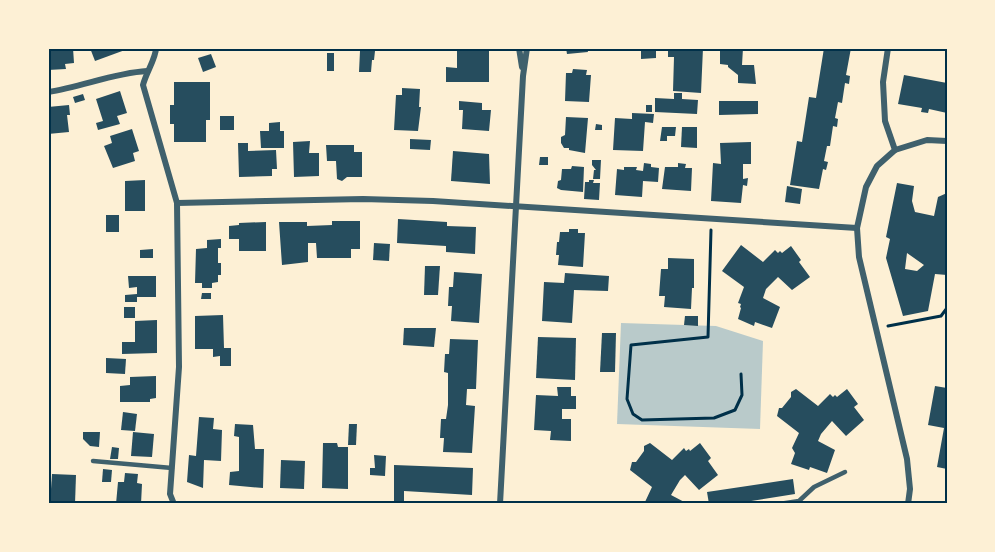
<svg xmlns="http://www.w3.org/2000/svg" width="995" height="552" viewBox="0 0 995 552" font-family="Quicksand,sans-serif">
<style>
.green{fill:#b9caca}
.building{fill:#264d5e;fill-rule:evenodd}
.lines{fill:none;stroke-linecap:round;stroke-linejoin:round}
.path{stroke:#003049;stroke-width:3}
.service{stroke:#3f606c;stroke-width:4.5}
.minor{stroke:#3f606c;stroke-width:6}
.neatline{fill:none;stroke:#003049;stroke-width:2}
</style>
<rect width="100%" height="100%" fill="#fdf0d5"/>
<polygon class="green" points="621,323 716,326 763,341 760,429 617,424"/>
<g class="building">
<polygon points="48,48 73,48 74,63 65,64 66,69 48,70"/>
<polygon points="90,48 124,48 125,50 95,61"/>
<polygon points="457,48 489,48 489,82 446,82 446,67 457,68"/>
<polygon points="566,48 587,48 588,52 567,54"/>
<polygon points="668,48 703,48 701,93 673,91 674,57 668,57"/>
<polygon points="720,48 743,48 742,65 754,65 756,84 738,83 738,75 728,67 728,65 720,64"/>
<polygon points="824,48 851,48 846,75 850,76 849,84 845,83 842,103 838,102 835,118 838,119 837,127 833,126 830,146 827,146 824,161 828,162 826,170 823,169 819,189 790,185 797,141 802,142 809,97 816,98"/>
<polygon points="656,50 656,58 641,59 641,51"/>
<polygon points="360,51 375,51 374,60 372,60 371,72 359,72"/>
<rect x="327" y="53" width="7" height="18"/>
<polygon points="211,54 216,67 203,72 198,58"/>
<polygon points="573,69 587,70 586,75 591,75 589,102 565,101 566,73 572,73"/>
<polygon points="904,75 947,83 947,113 929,109 928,113 921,112 922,108 898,104"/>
<polygon points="174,82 210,82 210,120 206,120 206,142 174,142 174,124 170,124 170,105 174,105"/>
<polygon points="402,88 420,89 419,107 421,107 418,131 394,130 396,95 402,95"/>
<polygon points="120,91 127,113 117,116 120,124 98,130 96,123 103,121 96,99"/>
<polygon points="674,93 682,93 682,99 698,100 697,114 655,112 655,98 674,99"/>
<polygon points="83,94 85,100 75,103 73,97"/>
<polygon points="459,101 482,103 482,110 491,110 489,131 462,129 463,110 459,110"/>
<polygon points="719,101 758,101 758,114 719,115"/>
<polygon points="69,105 70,115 67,115 69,132 48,134 48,107"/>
<rect x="646" y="105" width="6" height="7"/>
<polygon points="632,113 654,114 653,123 645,122 643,151 613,150 615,118 632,119"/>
<rect x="220" y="116" width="14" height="14"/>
<polygon points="566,117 588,118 585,153 569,150 569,148 564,148 561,143 561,137 565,135"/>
<polygon points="280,122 280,131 284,131 284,148 261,148 260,131 269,131 269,123"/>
<polygon points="596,124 602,125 602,130 595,130"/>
<polygon points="662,127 676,127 675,136 667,136 667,141 660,141"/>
<polygon points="682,127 697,127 697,148 681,147"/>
<polygon points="132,129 139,151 133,153 135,161 113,168 104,146 112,143 110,136"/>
<polygon points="410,139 431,140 430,150 410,149"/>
<polygon points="310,141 309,153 319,153 319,176 294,177 293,142"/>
<polygon points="751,142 751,164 743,164 743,179 748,178 747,186 743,185 741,203 711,201 713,163 721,164 720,143"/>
<polygon points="238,143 248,143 248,151 276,150 277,169 272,169 272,176 239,177"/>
<polygon points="326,145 354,145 354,152 362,152 362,177 347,177 342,181 337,179 336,161 327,161"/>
<polygon points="453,151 489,154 490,184 451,181"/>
<polygon points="540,157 548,157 548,165 539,165"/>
<polygon points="592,160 601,160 600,179 593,179 594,170 596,170 592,165"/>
<polygon points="644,163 651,164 651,167 659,168 658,182 643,181 642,197 615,195 617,169 624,170 624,167 637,167 636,170 643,171"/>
<polygon points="678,163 686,164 685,168 692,168 691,191 662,189 665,167 678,167"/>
<polygon points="572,166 584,167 583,192 561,190 557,188 558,181 561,180 562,169 571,169"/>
<polygon points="145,180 145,211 125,211 125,181"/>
<polygon points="589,180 594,180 593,183 600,183 599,200 584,199 585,182 589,182"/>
<path d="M897,183L914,186L912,201L915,212L934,216L938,197L947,193V275L935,274L928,311L903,316L886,258L890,239L886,237ZM907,253L924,265L917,271L905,269Z"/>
<polygon points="787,186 802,189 800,204 785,202"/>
<rect x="106" y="215" width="13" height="17"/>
<polygon points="398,219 447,222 447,226 476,227 475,254 446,252 446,246 397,243"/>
<polygon points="332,221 360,221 360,249 351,249 351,258 317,258 316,243 308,243 308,262 282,265 279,222 307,222 307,226 332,225"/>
<polygon points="266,222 266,251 239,251 239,239 229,239 229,226 239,225 239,223"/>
<polygon points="569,229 578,229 578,233 585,233 583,267 558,265 559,255 556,255 557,242 559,242 560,232 569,232"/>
<polygon points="221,239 221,248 218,248 218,263 221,263 221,275 218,275 218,282 212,283 212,288 202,288 202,283 195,283 196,249 207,248 207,240"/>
<polygon points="374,243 390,244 389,261 373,260"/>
<polygon points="741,245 763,262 775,250 778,253 780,251 782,253 791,246 801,260 799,262 810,277 792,290 778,277 766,289 763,298 780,307 772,328 755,322 754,326 738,319 741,308 740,307 741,304 738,303 744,287 722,271"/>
<polygon points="153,249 153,258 140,258 140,250"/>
<polygon points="668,258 694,259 694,288 692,288 691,309 664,307 665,296 659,296 661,269 668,269"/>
<polygon points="425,266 440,266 438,295 424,295"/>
<polygon points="454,272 482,274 479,323 451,321 452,306 448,306 449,287 453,287"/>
<polygon points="565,273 609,276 608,291 574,290 572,323 542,321 544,282 564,283"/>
<polygon points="128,276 156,276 156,297 137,297 137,302 125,302 125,295 137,294 137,287 129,288"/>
<polygon points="202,293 211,293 211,299 201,299"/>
<rect x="124" y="307" width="11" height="11"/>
<polygon points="223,315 224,348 231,348 231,366 220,366 220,356 213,357 213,349 195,349 195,316"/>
<polygon points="685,316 698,316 698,326 684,325"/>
<polygon points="157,320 157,353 122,354 122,342 135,342 135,321"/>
<polygon points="404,328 436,328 434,347 403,345"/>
<polygon points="602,333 616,333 615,372 600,372"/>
<polygon points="538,337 576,338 575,380 536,378"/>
<polygon points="450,339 478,340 476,389 467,389 466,405 475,406 472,453 443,452 444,438 440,438 441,419 446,419 448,405 448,373 444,372 445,354 449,354"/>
<polygon points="106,358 126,359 125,374 106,373"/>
<polygon points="156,376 156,398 150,399 150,402 120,402 120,386 130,385 130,377"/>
<polygon points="935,386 947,388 947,469 937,467 944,428 928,425"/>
<polygon points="557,387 571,387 571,396 576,396 576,409 562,409 562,419 571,419 571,441 550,440 551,431 534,430 536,395 558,396"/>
<polygon points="796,389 818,406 830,394 833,397 835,395 837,397 847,389 858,404 854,407 864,420 846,436 832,421 821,434 818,441 835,450 827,473 810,467 809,470 791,464 795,453 792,448 799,433 777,416 779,408 782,408 791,397 791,392"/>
<polygon points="123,412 137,414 135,431 121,430"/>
<polygon points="199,417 214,418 213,429 222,430 221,461 204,460 203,488 187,482 189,455 196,456"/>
<polygon points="235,424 253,425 255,449 264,449 263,488 229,485 230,472 239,471 239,437 234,436"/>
<polygon points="349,424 357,424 356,445 348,445"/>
<polygon points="83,432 100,432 99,447 90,446 83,439"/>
<polygon points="133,432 154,434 152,457 131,456"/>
<polygon points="323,443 337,443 338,447 348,447 348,489 322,488"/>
<polygon points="650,443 672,460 684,448 686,451 689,449 690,451 700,443 711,458 708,461 718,475 699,490 685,475 680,480 671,495 688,504 647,504 645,502 652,487 630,470 632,462 636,462 644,451 644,446"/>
<polygon points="112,447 119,448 118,459 110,459"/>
<polygon points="374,455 386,456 385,476 370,475 370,468 375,468"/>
<polygon points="281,460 305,461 304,489 280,488"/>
<polygon points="394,465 473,468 472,495 404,491 404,503 394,503"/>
<polygon points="103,469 112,470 111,482 102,482"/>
<polygon points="125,473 138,474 137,483 142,484 141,504 116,504 118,482 124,482"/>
<polygon points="52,474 76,475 75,504 50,504"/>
<polygon points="793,479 795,494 732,504 709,504 707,492"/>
</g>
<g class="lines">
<g class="path">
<polyline points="711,230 708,337 631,345 627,399 633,414 642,420 714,418 735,410 742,395 741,374"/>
<polyline points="888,326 941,316 947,308"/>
</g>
<g class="service">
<polyline points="93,461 172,468"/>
<polyline points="779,504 799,501 814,487 845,472"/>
</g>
<g class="minor">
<path d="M156,48C156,58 146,73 143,85L177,203L179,367L170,494L174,504"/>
<polyline points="519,48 522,67"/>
<polyline points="888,48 883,82 885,121 895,150 877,166 866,187 857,228 859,257 907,459 910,489 908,504"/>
<path d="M48,92C82,87 113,73 147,71"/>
<polyline points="895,150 927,140 947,141"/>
<polyline points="177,203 363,199 433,201 857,228"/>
<polyline points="500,504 523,76 527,48"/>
</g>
</g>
<rect width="995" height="552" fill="none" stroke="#fdf0d5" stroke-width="99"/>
<rect x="50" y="50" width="896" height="452" class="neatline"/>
</svg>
